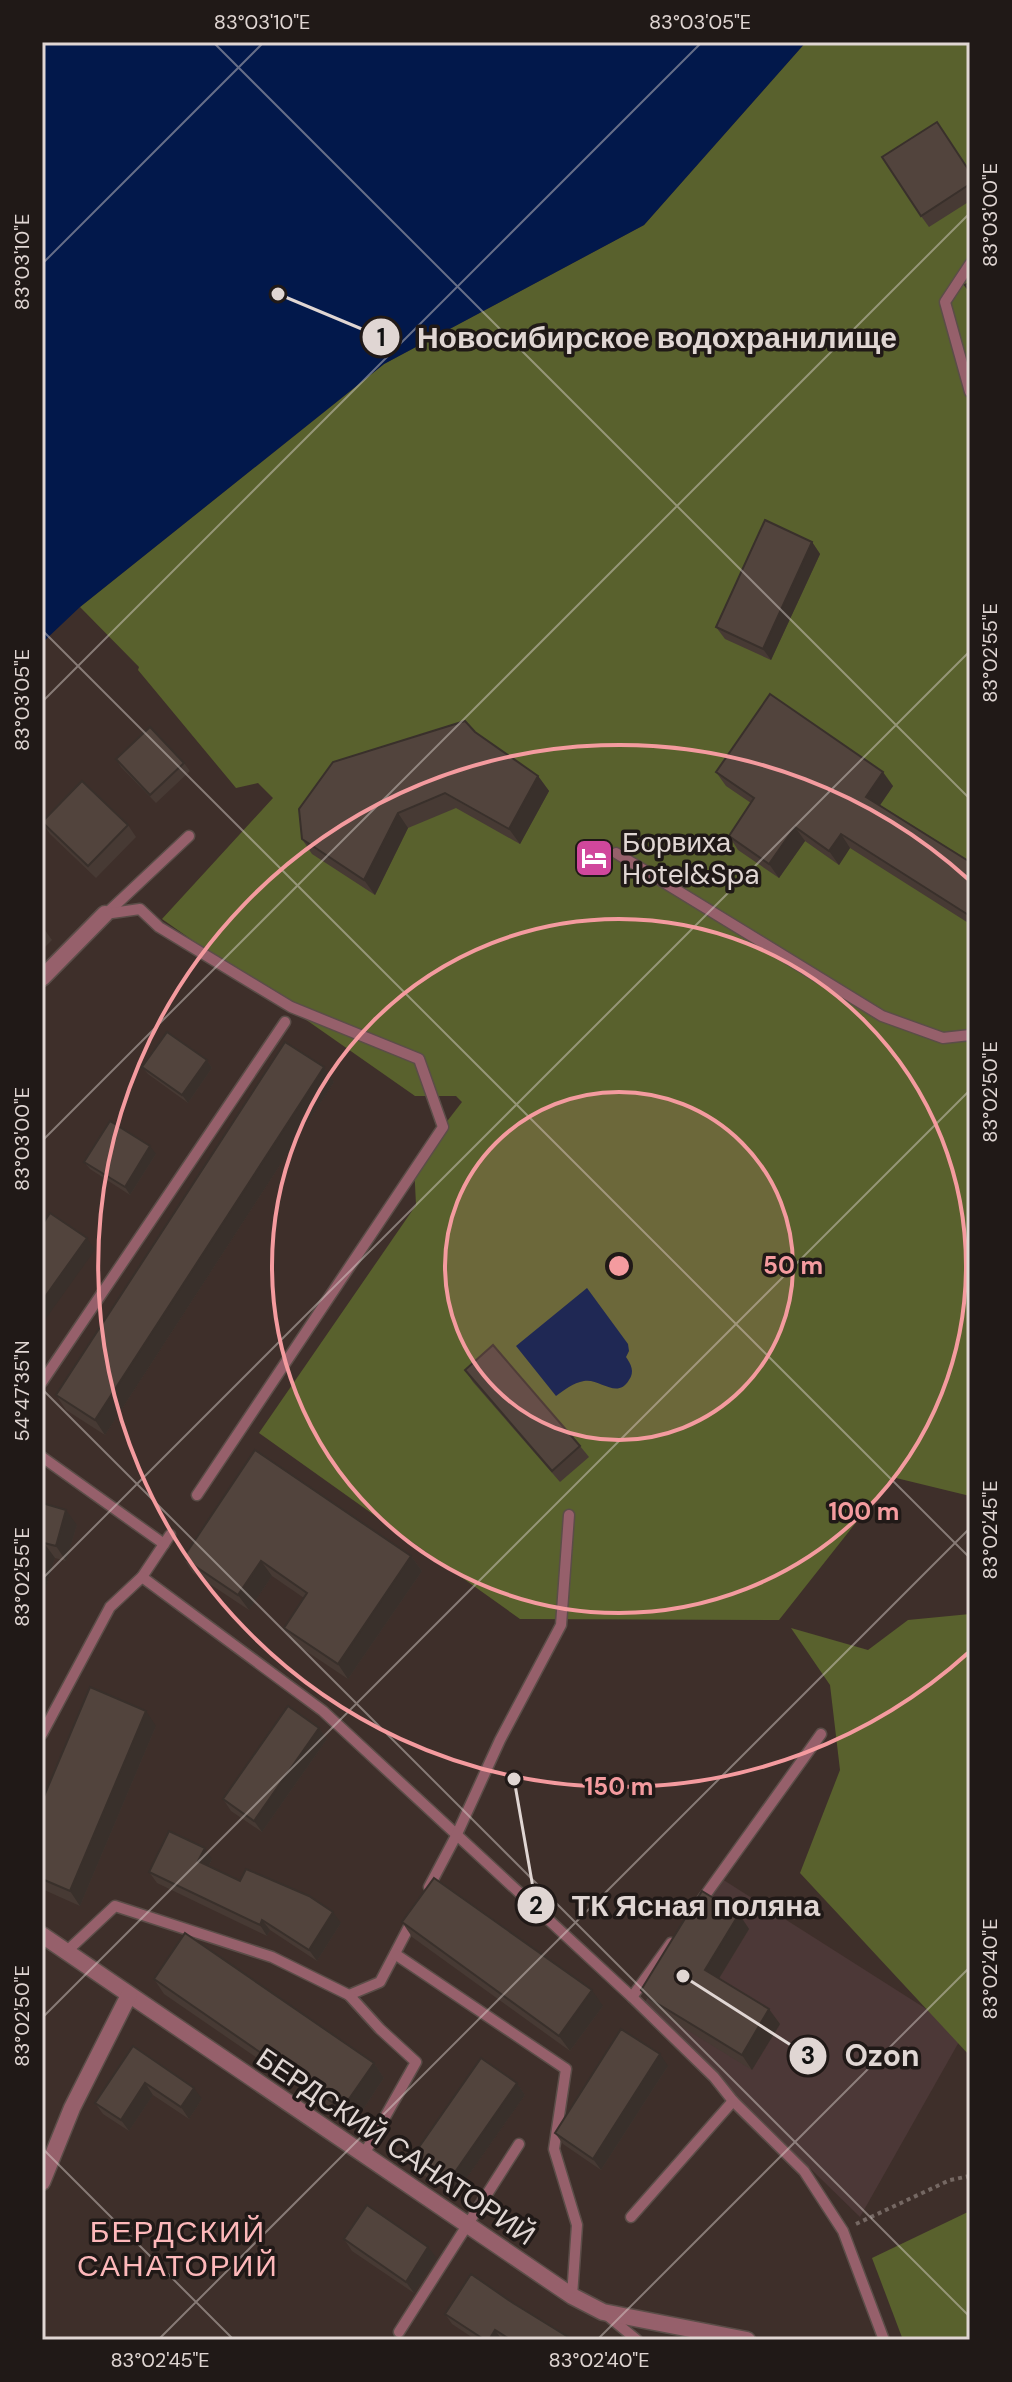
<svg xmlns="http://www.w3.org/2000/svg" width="1012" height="2382" viewBox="0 0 1012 2382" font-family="'DM Sans',sans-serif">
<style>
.industrial{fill:#4c3837}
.green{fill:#59612d}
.water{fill:#02184b}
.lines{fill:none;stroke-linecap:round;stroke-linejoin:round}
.service-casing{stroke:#5b4d48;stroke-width:13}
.minor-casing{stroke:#5b4d48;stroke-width:19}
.path{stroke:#756863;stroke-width:4;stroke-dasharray:4 4;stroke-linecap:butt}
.service{stroke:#96606b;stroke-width:10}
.minor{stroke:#96606b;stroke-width:16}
.wall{fill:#473a34}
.shaded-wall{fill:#39302b}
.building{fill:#52443d;stroke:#39302b;stroke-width:2}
.ticks{fill:none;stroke:#e0d6d3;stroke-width:2;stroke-opacity:0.45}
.ring{fill:none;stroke:#f49b9f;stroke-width:4}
.labels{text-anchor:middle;stroke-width:7;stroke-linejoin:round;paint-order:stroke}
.poi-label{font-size:28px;fill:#e0d6d3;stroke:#201917;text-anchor:start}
.street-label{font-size:28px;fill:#e0d6d3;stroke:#201917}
.neighbourhood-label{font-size:30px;letter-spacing:2px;fill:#fdb8ba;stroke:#201917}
.centre{fill:#f49b9f;stroke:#201917;stroke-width:4}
.ring-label{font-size:24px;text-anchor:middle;font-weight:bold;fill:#f49b9f;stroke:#201917;stroke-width:7;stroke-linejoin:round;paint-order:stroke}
.leader{fill:none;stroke:#e0d6d3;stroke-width:3}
.callout-dot{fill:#e0d6d3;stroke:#201917;stroke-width:3}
.mark-label{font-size:24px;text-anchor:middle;font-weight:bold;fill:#111}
.callout-label{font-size:30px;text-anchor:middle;font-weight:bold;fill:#e0d6d3;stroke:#201917;stroke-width:7;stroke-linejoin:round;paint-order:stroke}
.neatline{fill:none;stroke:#e0d6d3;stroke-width:3}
.ticks-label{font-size:20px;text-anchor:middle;fill:#e0d6d3}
</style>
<rect width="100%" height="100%" fill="#3e2f2a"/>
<polygon class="industrial" points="722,1879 964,2033 860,2217 643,2005"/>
<g class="green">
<polygon points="806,42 970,42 970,1496 892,1477 779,1620 520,1619 259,1433 416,1205 414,1164 462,1102 456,1096 415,1096 162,919 273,798 258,783 236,788 138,670 139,667 80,607 384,364 644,225"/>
<polygon points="970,1614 970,2056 800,1873 840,1770 830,1685 791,1628 868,1650 908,1620"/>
<polygon points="970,2211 970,2340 903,2340 872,2258"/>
</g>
<g class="water">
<polygon points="42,42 806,42 644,225 384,364 80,607 42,643"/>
<path d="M587,1288L628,1344L629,1351L626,1357C631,1364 635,1372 629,1380C617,1400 600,1378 584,1381C573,1383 564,1390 556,1396L516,1346Z"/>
</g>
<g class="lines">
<g class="service-casing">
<g id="service">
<polyline points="970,264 945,302 970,392"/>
<polyline points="616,853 882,1016 943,1038 970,1035"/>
<polyline points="107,913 189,836"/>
<polyline points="105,914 140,909 159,927 291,1007 419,1059 443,1127 197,1495"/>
<polyline points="42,1382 285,1022"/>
<polyline points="42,1457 164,1544"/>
<polyline points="142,1577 170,1535"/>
<polyline points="42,1734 110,1607 142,1577 323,1711 632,1997 714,2077 733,2101 804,2171 843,2231 884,2340"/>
<polyline points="429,1887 457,1834 500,1740 561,1625 569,1515"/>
<polyline points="699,1904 821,1734"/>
<polyline points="66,1952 115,1906 272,1957 349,1995 380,1982 413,1919"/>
<polyline points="395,1954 566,2069 554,2149 577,2225 572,2296"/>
<polyline points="349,1995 380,2029 416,2062 363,2156"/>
<polyline points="632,1997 671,1943"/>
<polyline points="631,2217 733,2101"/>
<polyline points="608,2316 637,2340"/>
<polyline points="399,2332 519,2144"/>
</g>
</g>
<g class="minor-casing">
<g id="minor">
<polyline points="42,978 105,914"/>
<polyline points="42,1935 572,2296 603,2312 747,2340"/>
<polyline points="42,2182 72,2108 129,1995"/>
</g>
</g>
<polyline class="path" points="856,2224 950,2180 970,2176"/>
<use href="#service" class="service"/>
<use href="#minor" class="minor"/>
</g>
<g class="wall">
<polygon points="970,171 970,201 929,227 921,216"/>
<polygon points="812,542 820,554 771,660 725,639 716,627"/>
<polygon points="475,732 538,776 549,791 520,844 456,808 408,828 375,895 312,854 302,839"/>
<polygon points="116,759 184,763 190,771 156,803 121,767"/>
<polygon points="716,772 893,786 880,805 970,862 970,924 850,848 839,865 805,841 779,878 738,850 729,836 751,803 726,786"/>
<polygon points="42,822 128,825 136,837 96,878 50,834"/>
<polygon points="42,926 52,940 42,950"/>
<polygon points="207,1060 212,1068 188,1103 148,1074 142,1067"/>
<polygon points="324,1067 334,1082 105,1435 66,1410 56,1395"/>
<polygon points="156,1154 130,1195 90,1169 84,1162"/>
<polygon points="465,1370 580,1446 589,1457 560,1482 473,1382"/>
<polygon points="42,1503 77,1525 66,1561 55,1558 42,1600"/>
<polygon points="411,1556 422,1571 348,1679 294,1643 284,1628 304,1598 272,1576 249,1610 193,1573 183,1558"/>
<polygon points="156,1726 80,1906 42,1889 42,1801"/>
<polygon points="319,1728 327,1739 262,1832 231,1811 223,1799"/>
<polygon points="212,1859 209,1866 240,1881 341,1923 317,1961 270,1930 267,1936 157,1883 149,1872"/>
<polygon points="739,1914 749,1929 719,1979 780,2024 752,2070 661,2014 652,2005 641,1990"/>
<polygon points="402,1922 603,2006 570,2051 412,1937"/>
<polygon points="154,1979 374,2063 384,2078 353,2124 164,1994"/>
<polygon points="133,2046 202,2099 189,2119 153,2095 129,2131 103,2114 95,2103"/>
<polygon points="668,2066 601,2170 563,2144 555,2133"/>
<polygon points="517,2083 525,2095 454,2196 418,2171 410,2160"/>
<polygon points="344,2239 437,2258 414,2293 352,2251"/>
<polygon points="513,2303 573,2340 476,2340 452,2324 445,2314"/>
</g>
<g class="shaded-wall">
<polygon points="812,542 820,554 771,660 763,649"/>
<polygon points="883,772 893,786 876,811 866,797"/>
<polygon points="538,776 549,791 520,844 509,829"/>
<polygon points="398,813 408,828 375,895 364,880"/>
<polygon points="795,827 805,841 779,878 769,864"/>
<polygon points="841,834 850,848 839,865 829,851"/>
<polygon points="207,1060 212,1068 188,1103 182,1095"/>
<polygon points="324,1067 334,1082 105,1435 95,1420"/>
<polygon points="150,1146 156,1154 130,1195 125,1187"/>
<polygon points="87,1238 95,1250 42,1324 42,1301"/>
<polygon points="66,1510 77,1525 66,1561 56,1546"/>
<polygon points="44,1543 55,1558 42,1600 42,1550"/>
<polygon points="411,1556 422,1571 348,1679 338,1664"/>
<polygon points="261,1561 272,1576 249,1610 238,1595"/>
<polygon points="146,1711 156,1726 80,1906 70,1891"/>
<polygon points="319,1728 327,1739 262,1832 254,1821"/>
<polygon points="205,1848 212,1859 206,1872 198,1861"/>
<polygon points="333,1912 341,1923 317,1961 309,1950"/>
<polygon points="739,1914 749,1929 715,1985 705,1970"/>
<polygon points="262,1920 270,1930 267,1936 260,1925"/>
<polygon points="592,1990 603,2006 570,2051 559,2036"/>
<polygon points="769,2009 780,2024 752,2070 742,2055"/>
<polygon points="660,2054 668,2066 601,2170 593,2159"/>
<polygon points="374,2063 384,2078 353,2124 342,2109"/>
<polygon points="145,2083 153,2095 129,2131 121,2120"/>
<polygon points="517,2083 525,2095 454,2196 446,2185"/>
<polygon points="194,2088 202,2099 189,2119 181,2107"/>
<polygon points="428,2247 437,2258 414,2293 406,2282"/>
<polygon points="495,2330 502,2340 489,2340"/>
</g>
<g class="building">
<polygon points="937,122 970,172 970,184 921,216 882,157"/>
<polygon points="970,282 970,292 965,285"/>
<polygon points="765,520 812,542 763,649 716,627"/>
<polygon points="770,694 883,772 866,797 970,862 970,916 841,834 829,851 795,827 769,864 729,836 754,798 716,772"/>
<polygon points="465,721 475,732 538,776 509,829 445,793 398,813 364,880 302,839 299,809 333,762"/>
<polygon points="150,727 184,763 150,795 116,759"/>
<polygon points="82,781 128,825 88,866 42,822"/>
<polygon points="167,1032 207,1060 182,1095 142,1067"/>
<polygon points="285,1042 324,1067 95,1420 56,1395"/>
<polygon points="110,1121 150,1146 125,1187 84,1162"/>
<polygon points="50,1213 87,1238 42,1301 42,1225"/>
<polygon points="493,1345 580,1446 552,1471 465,1370"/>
<polygon points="255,1450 411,1556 338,1664 284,1628 307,1593 261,1561 238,1595 183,1558"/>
<polygon points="42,1503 66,1510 56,1546 44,1543 42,1550"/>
<polygon points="90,1687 146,1711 70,1891 42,1879 42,1801"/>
<polygon points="288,1706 319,1728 254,1821 223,1799"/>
<polygon points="169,1831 205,1848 198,1861 240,1881 246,1869 309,1896 333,1912 309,1950 262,1920 260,1925 149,1872"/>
<polygon points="434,1878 592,1990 559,2036 402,1922"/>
<polygon points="702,1891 739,1914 705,1970 769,2009 742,2055 650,1999 641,1990"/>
<polygon points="185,1933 374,2063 342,2109 154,1979"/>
<polygon points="621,2029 660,2054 593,2159 555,2133"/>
<polygon points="133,2046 194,2088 181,2107 145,2083 121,2120 95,2103"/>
<polygon points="481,2058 517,2083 446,2185 410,2160"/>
<polygon points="367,2205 428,2247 406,2282 344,2239"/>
<polygon points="471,2274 513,2303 573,2340 511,2340 495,2330 489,2340 485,2340 445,2314"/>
</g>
<path class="ticks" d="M213,42L970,799M42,264L264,42M42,630L970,1558M42,702L702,42M42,1141L970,213M42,1389L970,2317M42,1579L970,651M42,2018L970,1090M42,2148L234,2340M158,2340L970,1528M597,2340L970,1967"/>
<circle cx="619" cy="1266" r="174" fill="#f49b9f" fill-opacity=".12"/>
<g class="ring">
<circle cx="619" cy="1266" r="174"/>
<circle cx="619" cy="1266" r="347"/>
<path d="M968 1653A521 521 0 1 1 968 879"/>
</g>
<defs>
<g id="hotel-square" transform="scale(2)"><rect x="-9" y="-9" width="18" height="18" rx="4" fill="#d1479c" stroke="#201917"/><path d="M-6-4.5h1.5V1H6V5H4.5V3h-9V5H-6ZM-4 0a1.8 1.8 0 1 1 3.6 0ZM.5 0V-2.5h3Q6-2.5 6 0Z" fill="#fff"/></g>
</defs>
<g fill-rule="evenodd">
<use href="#hotel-square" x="594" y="858"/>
</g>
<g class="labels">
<g class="poi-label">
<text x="622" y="852">Борвиха<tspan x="622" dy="32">Hotel&amp;Spa</tspan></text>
</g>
<g class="street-label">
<text transform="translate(396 2146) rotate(34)" y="10">БЕРДСКИЙ САНАТОРИЙ</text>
</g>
<g class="neighbourhood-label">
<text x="178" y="2242">БЕРДСКИЙ<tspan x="178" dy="34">САНАТОРИЙ</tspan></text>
</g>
</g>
<circle cx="619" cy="1266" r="12" class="centre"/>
<g class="ring-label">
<text x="793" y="1274">50 m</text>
<text x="864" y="1520">100 m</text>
<text x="619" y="1795">150 m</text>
</g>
<path class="leader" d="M278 294L381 337M514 1779L536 1905M683 1976L808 2056"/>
<g class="callout-dot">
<circle cx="278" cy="294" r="8"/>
<circle cx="514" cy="1779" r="8"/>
<circle cx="683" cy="1976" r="8"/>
<circle cx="381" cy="337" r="20"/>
<circle cx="536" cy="1905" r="20"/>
<circle cx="808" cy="2056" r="20"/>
</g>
<g class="mark-label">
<text x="381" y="346">1</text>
<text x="536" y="1914">2</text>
<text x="808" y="2064">3</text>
</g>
<g class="callout-label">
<text x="657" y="348">Новосибирское водохранилище</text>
<text x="696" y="1916">ТК Ясная поляна</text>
<text x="882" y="2066">Ozon</text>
</g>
<rect width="1012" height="2382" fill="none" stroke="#201917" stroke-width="88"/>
<rect x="44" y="44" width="924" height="2294" class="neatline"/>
<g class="ticks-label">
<text x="262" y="29">83°03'10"E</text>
<text x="700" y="29">83°03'05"E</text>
<text transform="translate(990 215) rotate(-90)" y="7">83°03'00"E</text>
<text transform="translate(22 262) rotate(-90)" y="7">83°03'10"E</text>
<text transform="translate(990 653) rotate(-90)" y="7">83°02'55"E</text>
<text transform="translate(22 700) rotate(-90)" y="7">83°03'05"E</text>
<text transform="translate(990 1092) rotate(-90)" y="7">83°02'50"E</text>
<text transform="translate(22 1139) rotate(-90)" y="7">83°03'00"E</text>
<text transform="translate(22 1391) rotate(-90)" y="7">54°47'35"N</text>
<text transform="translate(990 1530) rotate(-90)" y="7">83°02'45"E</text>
<text transform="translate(22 1577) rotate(-90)" y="7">83°02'55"E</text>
<text transform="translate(990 1969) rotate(-90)" y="7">83°02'40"E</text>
<text transform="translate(22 2016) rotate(-90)" y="7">83°02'50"E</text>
<text x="160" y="2367">83°02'45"E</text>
<text x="599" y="2367">83°02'40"E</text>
</g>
</svg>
